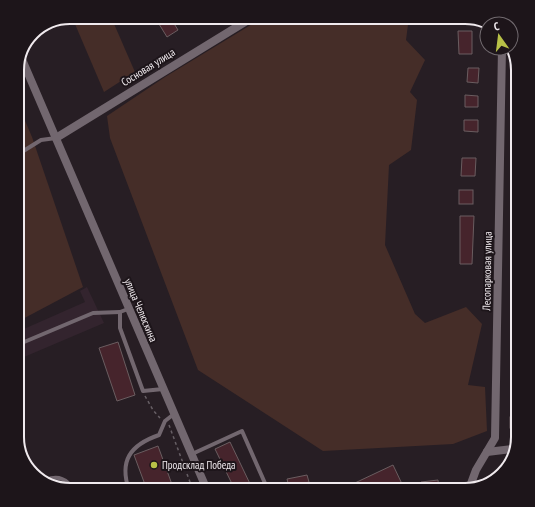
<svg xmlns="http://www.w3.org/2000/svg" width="535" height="507" viewBox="0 0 535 507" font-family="'PT Sans Narrow',sans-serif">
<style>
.built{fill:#33242e}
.green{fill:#452d28}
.building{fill:#46242c;stroke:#6a5d60}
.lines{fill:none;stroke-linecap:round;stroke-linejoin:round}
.path{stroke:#675f65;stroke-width:1.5;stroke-dasharray:3 3;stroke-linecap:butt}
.service{stroke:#72676f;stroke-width:4}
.minor{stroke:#72676f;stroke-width:8}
.poi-dot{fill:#b8c147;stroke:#1d151a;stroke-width:1.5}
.labels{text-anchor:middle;stroke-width:4;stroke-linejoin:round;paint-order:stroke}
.street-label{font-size:11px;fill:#f0eaee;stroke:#1d151a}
.poi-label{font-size:11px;fill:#f0eaee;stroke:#1d151a;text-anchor:start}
.rim{fill:none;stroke:#f0eaee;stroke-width:2}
</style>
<rect width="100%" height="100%" fill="#271e24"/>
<polygon class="built" points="87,287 104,323 17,360 17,332 85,302 80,291"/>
<g class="green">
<polygon points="72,17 111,17 135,72 104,92"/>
<polygon points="264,17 409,17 406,40 425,60 410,92 417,100 411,150 389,165 385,245 415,314 425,323 466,307 482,324 468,385 485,387 487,431 453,444 323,451 198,370 110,138 107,116 165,77"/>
<polygon points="17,102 32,137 83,287 17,322"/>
</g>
<g class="building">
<polygon points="170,17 178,30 167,37 159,24"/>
<polygon points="184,17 199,17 188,24"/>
<polygon points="458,31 472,31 472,54 459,54"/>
<polygon points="468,68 479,68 478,83 467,82"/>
<polygon points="465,95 478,96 478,107 465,107"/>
<polygon points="464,120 478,120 478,132 464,131"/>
<polygon points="462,158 476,158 475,176 461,176"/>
<polygon points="513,189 518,189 518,208 512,208"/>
<rect x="459" y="190" width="14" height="14"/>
<polygon points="460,216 474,216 472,264 460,264"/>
<polygon points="513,234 518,234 518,259 512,259"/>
<polygon points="513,264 518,264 518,288 512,288"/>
<polygon points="513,309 518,309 518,328 512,328"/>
<polygon points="118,342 135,395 117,401 99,348"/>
<rect x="512" y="355" width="6" height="13"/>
<rect x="510" y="417" width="8" height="11"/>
<polygon points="230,442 253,490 235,490 215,449"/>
<polygon points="158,446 174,490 147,490 134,455"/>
<polygon points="393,465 403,486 394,490 387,490 386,488 382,490 340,490"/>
<polygon points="307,475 309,482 289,487 287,479"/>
<polygon points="438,480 439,490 421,490 421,482"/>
</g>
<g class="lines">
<g class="path">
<polyline points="145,396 153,410 160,418"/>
<polyline points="169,425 183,463"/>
<polyline points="187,474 193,490"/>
</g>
<g class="service">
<polyline points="17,155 41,140 56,138"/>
<polyline points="120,312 120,328 143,391 163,389"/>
<polyline points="17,345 93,313 120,312 128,309"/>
<polyline points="192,454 242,431 268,490"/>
<polyline points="181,470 196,464"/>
<path d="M46,480C58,475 68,479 73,490"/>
<path d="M129,490C119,461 130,445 159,435L165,421L174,414"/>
</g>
<g class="minor">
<polyline points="21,57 207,490"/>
<polyline points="56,138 253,17"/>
<polyline points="487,452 513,449"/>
<polyline points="469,489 476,470 495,438 502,48"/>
</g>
</g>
<circle class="poi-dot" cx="154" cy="465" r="4"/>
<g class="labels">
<g class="street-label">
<text transform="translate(148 67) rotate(-32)" y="4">Сосновая улица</text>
<text transform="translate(487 271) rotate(-89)" y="4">Лесопарковая улица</text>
<text transform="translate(141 310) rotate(67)" y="4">улица Челюскина</text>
</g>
<g class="poi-label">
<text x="162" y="469">Продсклад Победа</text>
</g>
</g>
<path d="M0 0H535V507H0ZM70 24H465A46 46 0 0 1 511 70V437A46 46 0 0 1 465 483H70A46 46 0 0 1 24 437V70A46 46 0 0 1 70 24Z" fill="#1d151a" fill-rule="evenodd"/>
<path class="rim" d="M70 24H465A46 46 0 0 1 511 70V437A46 46 0 0 1 465 483H70A46 46 0 0 1 24 437V70A46 46 0 0 1 70 24Z"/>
<g transform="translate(499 36) rotate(346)"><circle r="19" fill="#1d151a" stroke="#716a6f"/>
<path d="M0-3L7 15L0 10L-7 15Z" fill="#b8c147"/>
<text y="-6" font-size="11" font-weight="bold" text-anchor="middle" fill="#f0eaee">С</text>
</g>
</svg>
